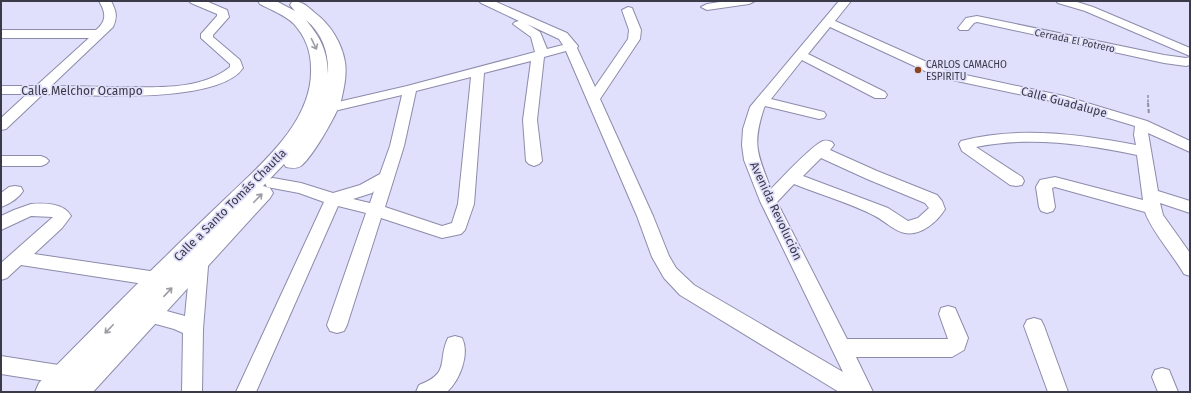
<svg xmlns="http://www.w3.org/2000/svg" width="1191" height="393" viewBox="0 0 1191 393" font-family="'Fira Sans',sans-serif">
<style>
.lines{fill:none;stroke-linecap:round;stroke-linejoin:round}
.minor-casing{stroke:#8c8bab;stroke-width:2}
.major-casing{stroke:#8c8bab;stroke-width:2}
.path-far1{stroke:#8d8da2;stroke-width:1.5;stroke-dasharray:3 1.5;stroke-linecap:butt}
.path{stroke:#8d8da2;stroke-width:2;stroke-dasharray:4 2;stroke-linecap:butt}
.minor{fill:#fff;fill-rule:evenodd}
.major{fill:#fff;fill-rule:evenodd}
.oneway{stroke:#9c9ca4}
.poi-dot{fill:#8b461b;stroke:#e0e0fc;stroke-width:1.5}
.labels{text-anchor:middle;stroke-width:3.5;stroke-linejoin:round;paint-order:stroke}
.far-street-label{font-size:10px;fill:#3a3a48;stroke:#e0e0fc}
.far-poi-label{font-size:10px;fill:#3a3a48;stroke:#e0e0fc;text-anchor:start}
.street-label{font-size:12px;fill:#3a3a48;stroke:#e0e0fc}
</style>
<rect width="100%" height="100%" fill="#e0e0fc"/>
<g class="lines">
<g class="minor-casing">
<g id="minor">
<path d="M99,1H111C116,11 118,16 113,27L51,86C74,86 96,87 118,87C155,87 200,91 230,67V64L201,38V34L217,16V14L191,3L189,1H206L227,10L229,17L213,35V37L240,60L243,68C218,105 85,95 43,94L6,129L1,130V118L27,94H1V86H36L89,38H1V30H96C107,21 106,13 99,1Z"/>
<path d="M479,1H494L567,33L578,46L577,48L595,87L628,39L629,30L622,10L628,7L632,8L641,30L640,39L600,99L653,216L669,256L676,268L694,285L843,372L760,201L744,160L742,145L743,129L750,107L839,1H851L835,21L947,71L1064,96L1147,121L1190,141V152L1148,133L1158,191L1190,201V213L1160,203L1163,215L1190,253V276L1184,274C1173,255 1151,230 1145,212L1055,187L1052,188L1055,207L1053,211L1047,213L1041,211L1039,207L1036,187L1040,180L1055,177L1143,200L1137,155C1084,144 1030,136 976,147L1022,177L1024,181L1022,185L1016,186L1010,185L962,151L959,144L961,141C1018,126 1078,134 1136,145L1134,135L1135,126L1056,102L938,77L830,27L808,54L885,92L887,95L885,98H875L802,60L771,99L824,112L826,115L824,118L819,119L765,106L764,108C752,145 757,153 771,189C782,178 811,146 823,141C826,140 829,141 832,142L834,145L830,150L877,171L937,195L942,201L945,209C937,222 921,236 905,233C894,231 885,221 875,216C850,203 821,195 794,184L777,202L847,339H948L939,314L941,308L948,306L955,308L968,338L964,350L952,357H856L873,392H839L680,295L664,278L652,257L637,216L566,51L544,57L537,120L542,161L539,164L534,166L529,164L526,161L523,120L531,61L484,73L474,204L465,230L461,234L442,238L381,218L347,325L344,331L337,333L330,331L327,325L366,213L338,206L256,392H236L324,202L299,193L267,187L265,183L267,179L273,178L301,183L333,193L360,185L380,174L390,146L402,95L330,112L325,111L323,108L325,105L407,86L535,52L531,37L513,24L515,22L519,21L481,3ZM527,24L559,39L563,45L547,49L540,32ZM471,77L458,204L452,223L442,226L385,207L404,146L416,91ZM821,158L867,179L925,203L929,208L918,218L908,221L888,208L803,176ZM374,191L370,203L353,199L372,193Z"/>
<polygon points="726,1 755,1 749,4 707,10 701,7 707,4"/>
<polygon points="1056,1 1074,1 1093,7 1190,48 1190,56 1085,11 1058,3"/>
<polygon points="977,16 1164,55 1186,58 1190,57 1190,65 1186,66 1164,63 977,22 974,23 968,30 960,30 958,28 966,18"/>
<polygon points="1,156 41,156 46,158 49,161 46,164 41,166 1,166"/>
<path d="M15,186L21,187L23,191C19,198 9,204 1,207V193L9,187Z"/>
<path d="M31,204C45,203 64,203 71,216L62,228L34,254L157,272L163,274L166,279L163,284L157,286L21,265L7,278L1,280V263L53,217L31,216L1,230V216L14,210Z"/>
<polygon points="200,247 206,249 209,254 203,329 202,392 182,392 183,333 174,329 134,318 132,312 134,306 141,304 185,316 191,254 194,249"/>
<polygon points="1034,318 1041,320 1044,326 1068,392 1048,392 1024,326 1027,320"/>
<path d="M455,336L462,338C470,354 460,380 447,392H416L419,385C451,373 437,361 448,338Z"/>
<polygon points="1,356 65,366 72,369 75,375 72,381 65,384 1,374"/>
<polygon points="1162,368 1169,370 1178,392 1158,392 1152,377 1155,370"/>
</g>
</g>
<g class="major-casing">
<path id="major" d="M258,1H276L295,11L290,5L292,2C302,0 308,7 315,13C330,24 342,43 345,62C347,75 344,88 341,101C336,116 313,156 301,166C296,169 291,168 286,167L284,164L263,186L270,188L273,193L270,198L93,392H35L39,383C81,341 122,298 165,257C185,237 206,217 226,198C261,164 313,122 311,68C311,51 305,36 294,24C285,15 271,10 260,4ZM306,20C323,34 329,54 328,74C327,50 321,39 306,20Z"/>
</g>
<polyline class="path-far1" points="1148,95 1148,104"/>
<polyline class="path" points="1148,103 1149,115"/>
<use href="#minor" class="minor"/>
<use href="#major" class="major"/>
</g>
<defs><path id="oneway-shaft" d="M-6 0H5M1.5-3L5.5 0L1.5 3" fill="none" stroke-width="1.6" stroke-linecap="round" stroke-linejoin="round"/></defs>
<g class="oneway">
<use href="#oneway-shaft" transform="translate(314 44) rotate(64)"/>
<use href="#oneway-shaft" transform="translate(258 198) rotate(-46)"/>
<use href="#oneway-shaft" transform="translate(168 292) rotate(-47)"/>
<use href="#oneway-shaft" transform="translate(109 329) rotate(134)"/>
</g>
<circle class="poi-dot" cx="918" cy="70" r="4"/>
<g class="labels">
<g class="far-street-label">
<text transform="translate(1075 40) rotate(12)" y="4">Cerrada El Potrero</text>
</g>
<g class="far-poi-label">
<text x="926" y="68">CARLOS CAMACHO<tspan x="926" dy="12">ESPIRITU</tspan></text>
</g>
<g class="street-label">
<text x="82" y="95">Calle Melchor Ocampo</text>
<text transform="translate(1064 102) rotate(15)" y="4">Calle Guadalupe</text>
<text transform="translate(230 205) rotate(-45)" y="4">Calle a Santo Tomás Chautla</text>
<text transform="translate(776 211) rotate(65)" y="4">Avenida Revolución</text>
</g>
</g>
<rect width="1191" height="393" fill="none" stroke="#3a3a48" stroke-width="4"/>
</svg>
